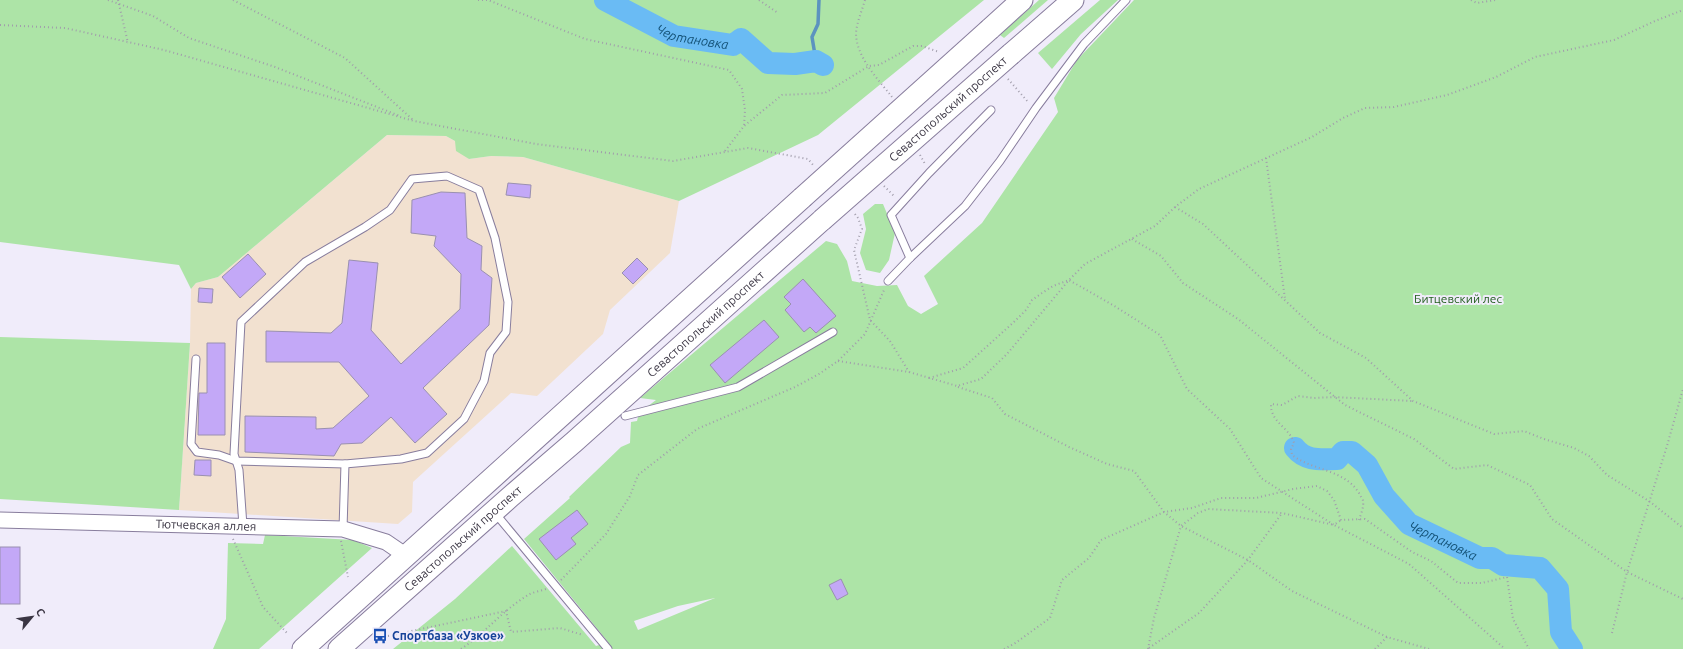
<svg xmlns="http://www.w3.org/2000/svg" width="1683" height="649" viewBox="0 0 1683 649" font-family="Ubuntu,sans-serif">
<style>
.medical{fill:#f2e1d0}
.green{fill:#ade4a7;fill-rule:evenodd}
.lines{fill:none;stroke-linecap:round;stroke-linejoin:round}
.stream{stroke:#5c93bf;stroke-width:3.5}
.river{stroke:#6abbf4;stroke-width:22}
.building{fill:#c3a8f7;stroke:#9a90b0}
.lane-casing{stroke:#887d9d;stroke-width:9}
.street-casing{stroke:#887d9d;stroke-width:17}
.secondary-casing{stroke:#887d9d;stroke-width:23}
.path{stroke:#a19dab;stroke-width:2;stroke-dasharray:1 3;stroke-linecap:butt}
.lane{stroke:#fff;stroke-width:7}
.street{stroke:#fff;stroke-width:15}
.secondary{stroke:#fff;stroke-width:21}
.secondary-bridge-casing{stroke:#887d9d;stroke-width:23;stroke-linecap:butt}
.secondary-bridge{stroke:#fff;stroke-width:21}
.labels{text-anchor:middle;stroke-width:4;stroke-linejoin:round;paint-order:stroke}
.street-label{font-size:12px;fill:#3a3543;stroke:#f0ecfa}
.park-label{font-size:12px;fill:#1f5c1b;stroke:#f0ecfa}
.transit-label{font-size:12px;font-weight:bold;fill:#164399;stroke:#f0ecfa;text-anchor:start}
.water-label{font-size:13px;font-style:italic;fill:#145277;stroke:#f0ecfa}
</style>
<rect width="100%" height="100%" fill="#f0ecfa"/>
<polygon class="medical" points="387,135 446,136 455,141 469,159 491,156 523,157 679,201 670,253 610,310 603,334 537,396 511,393 413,482 412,512 398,524 179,510 190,343 191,289 196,283 218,277"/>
<g class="green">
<polygon points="0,0 984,0 818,135 679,201 523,157 491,156 469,159 456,151 455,141 446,136 387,135 218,277 196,283 191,289 179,265 0,242"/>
<polygon points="1039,0 1048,0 1004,38 1000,35"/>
<polygon points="1100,0 1118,0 1081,34 1052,69 1038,53"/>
<path d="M1134,0H1683V649H393L455,599L512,546L596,646L608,642L524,539L570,498L569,497L621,447L630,443L631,422L637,421L639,413L656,400L640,398L826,241L837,244L847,261L852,281L877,286L897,285L908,306L921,314L938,304L924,276L982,223L1058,112L1054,98L1077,60ZM715,598L638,630L634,621L678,606Z"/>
<polygon points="875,204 883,204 895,233 889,260 880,273 866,270 860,253 866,229 863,214"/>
<polygon points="0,337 190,343 179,510 0,499"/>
<polygon points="265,535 353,540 372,548 259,649 213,649 226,619 228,543 263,544"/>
</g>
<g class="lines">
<polyline class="stream" points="816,61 812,37 818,24 819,0"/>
<g class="river">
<path id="s1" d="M605,0L674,36L733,45L741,39L768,63L795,64L816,61L823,65"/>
<path id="s2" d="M1295,448C1306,462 1322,459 1337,459L1343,452H1352L1367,465L1384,496L1409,524L1480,558H1492L1503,565L1540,568L1558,589L1561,632L1572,649"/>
</g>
</g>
<g class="building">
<polygon points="508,183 531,185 530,198 506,195"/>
<polygon points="441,192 465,193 467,238 482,246 481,270 492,278 489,325 423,388 447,414 415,443 391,417 362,443 341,444 334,456 245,452 245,416 316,417 316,429 333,428 369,396 339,362 266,362 266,331 331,333 342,323 349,260 378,263 371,330 401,364 460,309 461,274 434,246 436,236 411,233 412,200"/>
<polygon points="248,254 266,274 240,298 222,277"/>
<polygon points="637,258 648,269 633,284 622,273"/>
<polygon points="803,279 836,316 816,333 810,327 804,332 785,310 791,304 784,297"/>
<polygon points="199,288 213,289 212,303 198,302"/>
<polygon points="764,320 779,337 725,383 710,365"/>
<polygon points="207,343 225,343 225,435 198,435 199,393 207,393"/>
<polygon points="195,460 211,460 211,476 194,475"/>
<polygon points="577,510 588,524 571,538 576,544 556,560 539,539"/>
<rect x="0" y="547" width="20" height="57"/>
<polygon points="841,579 848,594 837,600 829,585"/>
</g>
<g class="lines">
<g class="lane-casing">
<g id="lane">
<polyline points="910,258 891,215 929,173 991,110"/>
<polyline points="888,281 910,258 965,206 1000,161 1036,108 1084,44 1126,0"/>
<polyline points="196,359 191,444 197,452 219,455 236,461 345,464"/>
<polyline points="625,416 738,387 833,332"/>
<polyline points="495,513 608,649"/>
<polyline points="243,526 239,470 234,454 241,322 305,262 365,227 390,210 412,179 447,176 479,190 495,238 508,302 506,332 490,353 484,381 464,419 427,453 401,459 345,464 343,529"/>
</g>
</g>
<g class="street-casing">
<g id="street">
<path id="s3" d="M0,520L343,529L386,542L405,555"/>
</g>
</g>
<g class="secondary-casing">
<g id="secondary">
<polyline points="990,29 1022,0"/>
<polyline points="1011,54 1073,0"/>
<polyline points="303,649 802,198"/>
<path id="s4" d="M339,649L510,497L574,442L822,220"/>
</g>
</g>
<g class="path">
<polyline points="108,0 153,16 189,38 275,67 400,116"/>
<polyline points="118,0 128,43"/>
<polyline points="233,0 345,58 413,120"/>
<polyline points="478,0 488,0 585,39 729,70 742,89 745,110 744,126"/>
<polyline points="759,0 778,13"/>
<path d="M865,0C862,11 857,21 856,33C856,57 878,79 892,97"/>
<polyline points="1471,0 1477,3 1495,0"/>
<polyline points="0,25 65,28 164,50 414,121 536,144 673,161 748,148 808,159 814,166"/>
<polyline points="1008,79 1029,103"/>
<polyline points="725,151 744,126 782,95 825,93 869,66 879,65 913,46 922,46 939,52"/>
<polyline points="920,155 925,164"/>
<polyline points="1266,158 1285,299"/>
<polyline points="884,186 895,197"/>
<polyline points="1175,207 1203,224 1320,333 1366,358 1413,401 1494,434 1524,431 1544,439 1574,448 1589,456 1607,475 1649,501 1683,528"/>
<polyline points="855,214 858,218 862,229 854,250 870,320 890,341 909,372"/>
<polyline points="1132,239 1161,256 1183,283 1238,319 1345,405 1414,439 1454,469 1487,465 1530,485 1552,519 1627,572 1683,599"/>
<polyline points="838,361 909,372 957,386 981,379 1007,354 1069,280 1116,307 1160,335 1187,389 1230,429 1261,478 1334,525 1341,520"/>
<polyline points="929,378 963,368 1015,321 1026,310 1032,300 1042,293 1053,286 1069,280 1085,264 1155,226 1175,207 1199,189 1312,137 1343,118 1365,108 1394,107 1447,95 1496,77 1535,57 1614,40 1655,21 1683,10"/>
<polyline points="958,387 992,398 1005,414 1069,447 1107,464 1134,471 1164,512 1181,526 1248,560 1292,591 1387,637 1429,649"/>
<path d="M1359,520C1361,514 1364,507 1363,501C1363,499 1360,496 1359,493C1344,469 1313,471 1292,455L1291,449L1294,443C1290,428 1270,422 1271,404L1282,405L1298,396L1314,398L1334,397L1412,401"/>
<polyline points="233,539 263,607 287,633"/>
<polyline points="341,541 348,577"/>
<polyline points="561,580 606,534 630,496 638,475 697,429 795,387 819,374 838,361 865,334 884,290"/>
<polyline points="1612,633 1627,572 1667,446 1683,389"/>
<polyline points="388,636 506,611 511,632 560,628 583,635"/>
<polyline points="1149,648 1199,613 1248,560 1282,513"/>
<path d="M461,649C485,633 503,610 528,595C533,592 540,591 546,589"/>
<polyline points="1004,649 1014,644 1050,618 1062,580 1089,558 1101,540 1164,512 1192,508 1221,498 1256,498 1293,489 1317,486 1327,491 1334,500 1341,520 1365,519 1412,552 1431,561 1458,583 1482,583 1507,577 1513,619 1529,649"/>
<polyline points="1148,649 1154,618 1181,526 1198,513 1208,509 1282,513 1334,525 1409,564 1505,649"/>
<polyline points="1375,649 1387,637"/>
</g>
<use href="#lane" class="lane"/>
<use href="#street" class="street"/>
<use href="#secondary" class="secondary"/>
<g class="secondary-bridge-casing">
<g id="secondary-bridge">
<polyline points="802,198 990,29"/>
<path id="s5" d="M822,220L1011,54"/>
</g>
</g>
<use href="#secondary-bridge" class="secondary-bridge"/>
</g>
<defs>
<g id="bus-bare" transform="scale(1.2)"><path d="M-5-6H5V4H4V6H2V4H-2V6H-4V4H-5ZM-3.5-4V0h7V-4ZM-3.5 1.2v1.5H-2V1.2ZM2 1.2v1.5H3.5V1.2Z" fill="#1a4fb4" stroke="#f0ecfa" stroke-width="2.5" paint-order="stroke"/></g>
</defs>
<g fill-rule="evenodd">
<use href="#bus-bare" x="380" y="636"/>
</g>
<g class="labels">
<g class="street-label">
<text dy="4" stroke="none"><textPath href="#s5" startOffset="168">Севастопольский проспект</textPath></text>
<text dy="4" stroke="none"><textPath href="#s4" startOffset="490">Севастопольский проспект</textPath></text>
<text dy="4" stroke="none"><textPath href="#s3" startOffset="206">Тютчевская аллея</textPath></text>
<text dy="4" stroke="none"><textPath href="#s4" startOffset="166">Севастопольский проспект</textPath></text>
</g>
<g class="park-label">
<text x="1458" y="303">Битцевский лес</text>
</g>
<g class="transit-label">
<text x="392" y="640">Спортбаза «Узкое»</text>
</g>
<g class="water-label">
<text dy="5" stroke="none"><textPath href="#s1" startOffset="96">Чертановка</textPath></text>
<text dy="5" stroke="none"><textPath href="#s2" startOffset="194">Чертановка</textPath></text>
</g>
</g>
<g transform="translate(32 617) rotate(61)" stroke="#f0ecfa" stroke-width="3" paint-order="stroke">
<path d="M0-3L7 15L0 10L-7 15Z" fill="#3a3543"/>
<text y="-6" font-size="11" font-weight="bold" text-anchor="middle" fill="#3a3543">С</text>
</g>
</svg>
